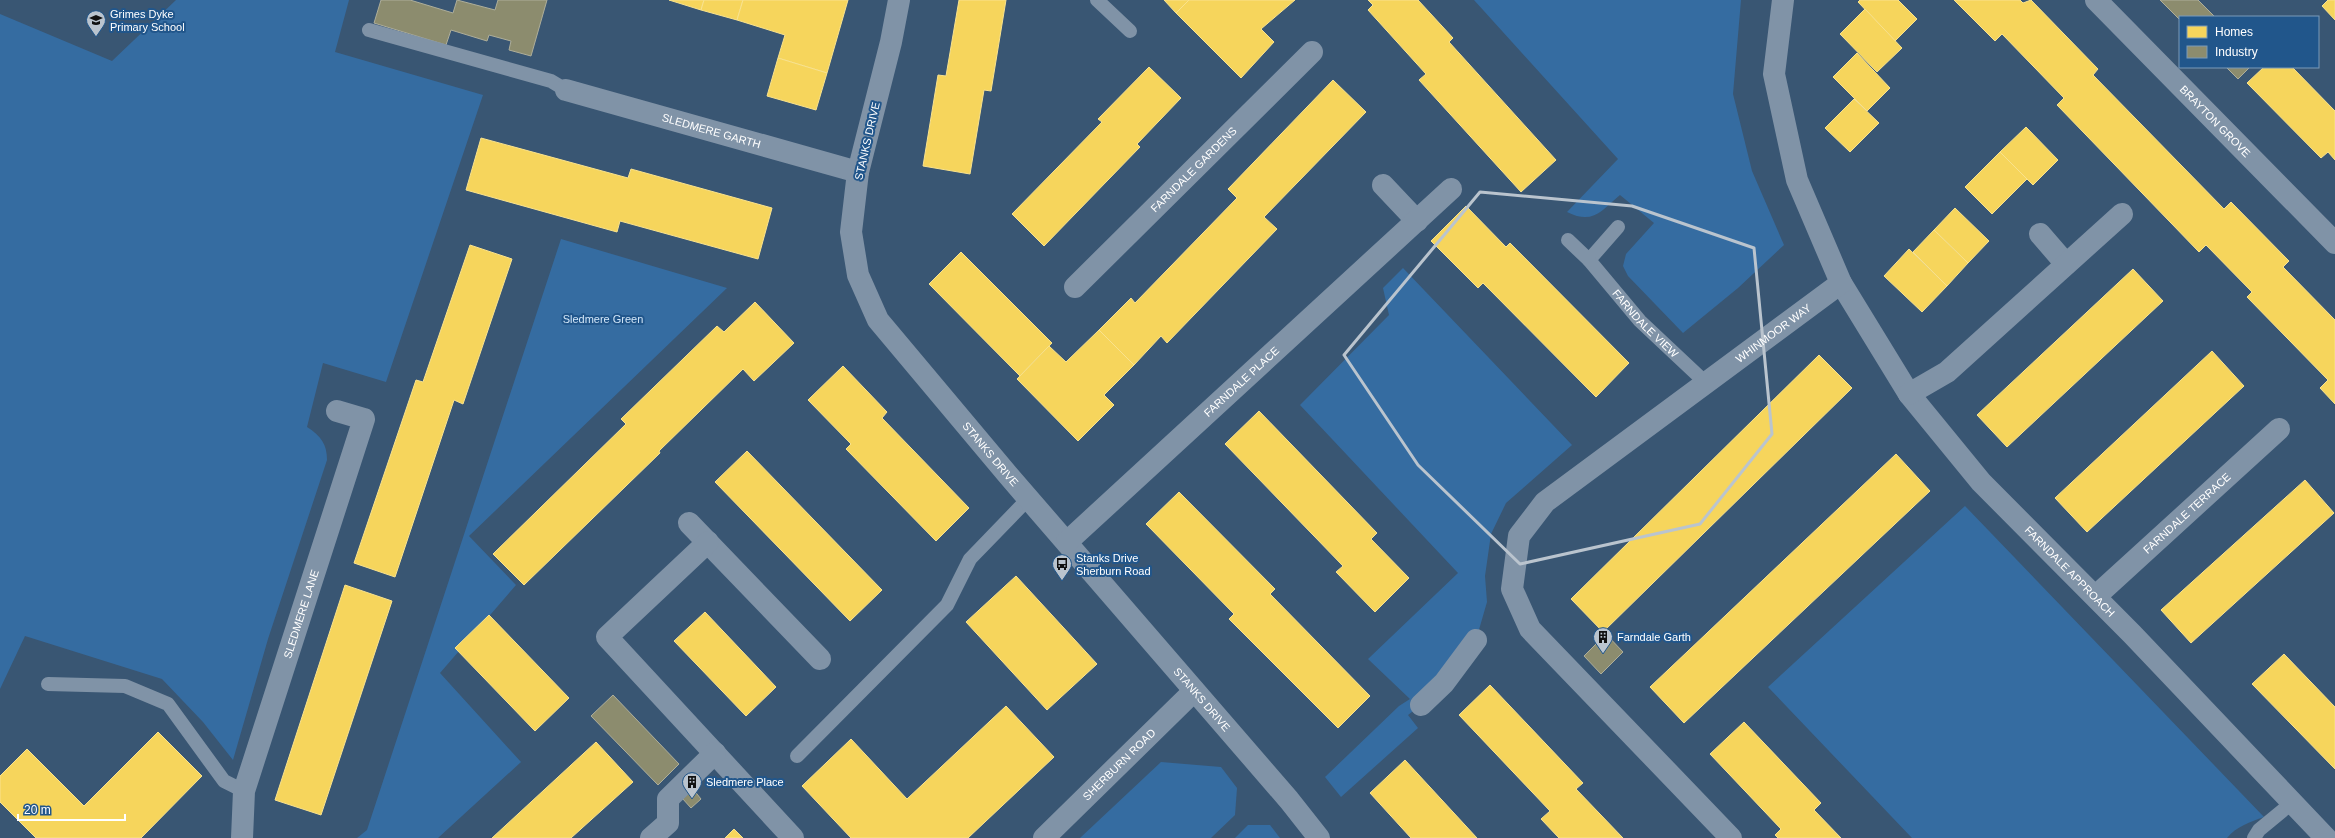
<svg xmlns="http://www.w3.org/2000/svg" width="2335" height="838" viewBox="0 0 2335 838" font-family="Arial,sans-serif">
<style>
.green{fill:#356ca1}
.homes{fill:#f6d55c;stroke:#f9e28d}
.industry{fill:#8c8c6e;stroke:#aeae9a}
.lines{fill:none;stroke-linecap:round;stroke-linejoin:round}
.lane{stroke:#8093a7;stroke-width:14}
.street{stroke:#8093a7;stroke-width:22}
.marked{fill:none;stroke:#bac4ce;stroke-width:3;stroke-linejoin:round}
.labels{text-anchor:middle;stroke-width:4;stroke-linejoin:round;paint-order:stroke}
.poi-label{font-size:11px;fill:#fff;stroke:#21568b;text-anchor:start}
.street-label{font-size:11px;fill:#fff;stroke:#21568b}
.park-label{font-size:11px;fill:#d2e6f8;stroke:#21568b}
</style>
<rect width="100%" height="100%" fill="#395673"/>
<g class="green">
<path d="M176,0H349L335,52L483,95L386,382L323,363L307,427C321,436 327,444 327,460L268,639L233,760L203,722L162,679L25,636L0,689V14L112,61Z"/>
<path d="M1474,0H1741L1733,94L1752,171L1784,245L1738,288L1683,333L1628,276L1623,266L1626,254L1654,223L1620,195C1601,211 1593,225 1567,212L1618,159Z"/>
<polygon points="561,239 727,288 469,536 516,585 440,673 521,762 438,838 357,838 367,830"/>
<polygon points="1403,268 1572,445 1506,503 1491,534 1485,576 1487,602 1476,640 1421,705 1408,715 1418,728 1341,797 1325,777 1399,706 1410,699 1368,659 1458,573 1300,405 1389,315 1383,288"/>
<path d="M1965,506L2264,817C2250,822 2237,826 2227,838H1912L1768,687Z"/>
<polygon points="1161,762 1221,767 1237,788 1235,815 1211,838 1080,838"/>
<polygon points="1248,825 1270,825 1280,838 1235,838"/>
</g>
<g class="homes">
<polygon points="669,0 704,0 701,10"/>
<polygon points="704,0 743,0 737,20 701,10"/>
<polygon points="743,0 848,0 827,73 778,58 785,35 737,20"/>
<polygon points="959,0 1006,0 991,91 984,90 970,174 923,166 938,75 946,76"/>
<polygon points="1164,0 1189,0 1176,13"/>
<polygon points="1189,0 1295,0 1261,29 1274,42 1241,78 1176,13"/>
<polygon points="1368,0 1418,0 1453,38 1449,42 1556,160 1521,192 1419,80 1426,74 1368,10 1373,5"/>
<polygon points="1860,0 1898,0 1917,19 1895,41 1858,2"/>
<polygon points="1954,0 2020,0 2023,3 2031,0 2098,69 2093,75 2224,209 2231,202 2289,261 2283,267 2335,320 2335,404 2320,388 2328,380 2247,297 2252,292 2206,245 2199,252 2057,105 2064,98 2002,34 1995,41"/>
<polygon points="2328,0 2335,0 2335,20 2322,6"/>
<polygon points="1865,9 1902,48 1877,72 1840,34"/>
<polygon points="1857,53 1890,88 1867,111 1833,77"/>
<polygon points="778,58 827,73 816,110 767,96"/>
<polygon points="1149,67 1181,98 1137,144 1140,147 1044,246 1012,214 1102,122 1098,119"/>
<polygon points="2264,67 2292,67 2335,111 2335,160 2328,152 2321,158 2247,83"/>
<polygon points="1333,80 1366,112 1264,217 1277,229 1167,343 1161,336 1134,365 1099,330 1131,298 1135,303 1237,198 1228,189"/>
<polygon points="1854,99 1879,123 1850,152 1825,128"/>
<polygon points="2026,127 2058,160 2033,185 2000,152"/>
<polygon points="481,138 628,178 631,169 772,208 758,259 620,221 617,232 466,190"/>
<polygon points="2000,152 2027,179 1992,214 1965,187"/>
<polygon points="1466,206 1506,247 1510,243 1629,363 1596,397 1483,283 1478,288 1431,241"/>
<polygon points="1955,208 1989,241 1968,263 1934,230"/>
<polygon points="1934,230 1968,263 1947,286 1913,252"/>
<polygon points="470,245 512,259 463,404 454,400 395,577 354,563 416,380 423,382"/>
<polygon points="1909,249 1947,286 1922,312 1884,276"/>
<polygon points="961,252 1052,343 1020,376 929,284"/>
<polygon points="2133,269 2163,301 2007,447 1977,415"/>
<polygon points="755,302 794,343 754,381 743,369 659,451 660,453 524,585 493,554 626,424 621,419 717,326 724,332"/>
<polygon points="1099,330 1134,365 1104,395 1114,405 1078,441 1017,379 1049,346 1066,362"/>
<polygon points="2212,351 2244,386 2087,532 2055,498"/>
<polygon points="1819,355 1852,388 1603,632 1571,599"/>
<polygon points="843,366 887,412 882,418 969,508 936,541 846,449 851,444 808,400"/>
<polygon points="1259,411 1377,533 1371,539 1409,578 1375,612 1336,572 1343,566 1225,444"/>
<polygon points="747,451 882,590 850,621 715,482"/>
<polygon points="1896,454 1930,491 1684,723 1650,687"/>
<polygon points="2305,480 2334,513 2191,643 2161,610"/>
<polygon points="1179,492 1275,589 1270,594 1370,696 1338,728 1229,619 1234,614 1146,524"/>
<polygon points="1016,576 1097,664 1047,710 966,622"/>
<polygon points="345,585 392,601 321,815 275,800"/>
<polygon points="705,612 776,687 746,716 674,641"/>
<polygon points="489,615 569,698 535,731 455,648"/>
<polygon points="2284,654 2335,707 2335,769 2252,684"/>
<polygon points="1490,685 1583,783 1576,789 1623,838 1559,838 1541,819 1550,811 1459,715"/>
<polygon points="1006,706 1054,757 968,838 851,838 802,786 851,739 907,799"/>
<polygon points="1744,722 1821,803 1814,810 1841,838 1778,838 1775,835 1781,829 1710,754"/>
<polygon points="158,732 202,776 141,838 36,838 0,802 0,776 27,749 84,806"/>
<polygon points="596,742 633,782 571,838 492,838"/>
<polygon points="1405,760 1477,838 1411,838 1370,793"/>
<polygon points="734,829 743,838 725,838"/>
</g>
<g class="industry">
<polygon points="381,0 410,0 453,13 457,0 495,10 498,0 547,0 531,56 509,50 511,41 489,35 487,41 451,30 446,45 374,23"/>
<polygon points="2160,0 2198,0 2215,17 2180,17 2180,20"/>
<polygon points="2226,67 2250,67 2238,79"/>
<polygon points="1606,634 1623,652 1601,674 1584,656"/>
<polygon points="613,695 679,764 658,785 591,716"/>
<polygon points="693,789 701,799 691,808 682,798"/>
</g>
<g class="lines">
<g class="lane">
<polyline points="1097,0 1130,31"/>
<polyline points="369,30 551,81 566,90"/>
<path id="s1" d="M1618,227L1589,260L1640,321L1706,383"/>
<polyline points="1568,240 1589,260"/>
<polyline points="48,684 125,686 168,704 224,781 244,791"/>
<polyline points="797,756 947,605 970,559 1029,498"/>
<polyline points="2254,838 2259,830 2293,802"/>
</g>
<g class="street">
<path id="s2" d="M899,0L891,42L858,172L851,232L858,275L878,320L1008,475L1289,800L1319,838"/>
<path id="s3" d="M2096,0L2335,243"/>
<path id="s4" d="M566,90L858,172"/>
<polyline points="1383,185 1417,221"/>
<polyline points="2040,234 2066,264"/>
<path id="s5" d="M1841,283L1909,394L1981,482L2132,634L2326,838"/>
<path id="s6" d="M1075,287L1312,52"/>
<polyline points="1909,394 1947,372 2122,214"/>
<polyline points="689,523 820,659"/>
<polyline points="708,542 607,637 793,838"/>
<path id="s7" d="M1067,542L1451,189"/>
<path id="s8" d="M2096,596L2279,429"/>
<polyline points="1421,705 1444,683 1476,640"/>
<path id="s9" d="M242,838L244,791L364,419L337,411"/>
<polyline points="651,838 668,823 668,799 715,753"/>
<path id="s10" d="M1044,838L1194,691"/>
<path id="s11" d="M1731,838L1530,629L1512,589L1519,536L1545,502L1841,283L1797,180L1774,74L1783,0"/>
</g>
</g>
<path class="marked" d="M1480,192L1632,206L1754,248L1772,434L1700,524L1520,564L1418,465L1344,355Z"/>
<defs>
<g id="school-pin" transform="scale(1)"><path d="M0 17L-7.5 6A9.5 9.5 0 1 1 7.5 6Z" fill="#bac4ce" stroke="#21568b"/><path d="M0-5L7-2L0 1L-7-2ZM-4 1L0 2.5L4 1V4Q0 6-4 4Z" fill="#111"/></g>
<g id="bus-pin" transform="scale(1)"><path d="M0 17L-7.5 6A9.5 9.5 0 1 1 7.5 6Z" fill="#bac4ce" stroke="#21568b"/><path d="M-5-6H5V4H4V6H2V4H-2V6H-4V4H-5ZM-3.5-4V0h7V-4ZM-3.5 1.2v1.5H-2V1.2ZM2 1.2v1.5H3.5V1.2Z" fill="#111"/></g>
<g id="building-pin" transform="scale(1)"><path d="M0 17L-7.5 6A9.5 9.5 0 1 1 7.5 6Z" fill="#bac4ce" stroke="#21568b"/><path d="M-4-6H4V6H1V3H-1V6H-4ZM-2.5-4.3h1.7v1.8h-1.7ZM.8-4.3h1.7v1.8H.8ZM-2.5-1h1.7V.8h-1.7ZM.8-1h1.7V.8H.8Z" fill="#111"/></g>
</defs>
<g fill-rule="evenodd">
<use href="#school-pin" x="96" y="20"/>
<use href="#bus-pin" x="1062" y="564"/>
<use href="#building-pin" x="1603" y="637"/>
<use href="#building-pin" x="692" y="782"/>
</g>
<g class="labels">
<g class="poi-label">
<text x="110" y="18">Grimes Dyke<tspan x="110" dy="13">Primary School</tspan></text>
<text x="1076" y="562">Stanks Drive<tspan x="1076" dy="13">Sherburn Road</tspan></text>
<text x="1617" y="641">Farndale Garth</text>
<text x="706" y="786">Sledmere Place</text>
</g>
<g class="street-label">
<text dy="4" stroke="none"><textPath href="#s3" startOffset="170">BRAYTON GROVE</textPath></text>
<text dy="4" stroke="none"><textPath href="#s4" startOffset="151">SLEDMERE GARTH</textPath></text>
<text transform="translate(867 141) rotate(-77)" y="4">STANKS DRIVE</text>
<text dy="4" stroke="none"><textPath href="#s6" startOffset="167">FARNDALE GARDENS</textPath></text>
<text dy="4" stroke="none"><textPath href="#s1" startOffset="129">FARNDALE VIEW</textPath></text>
<text dy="4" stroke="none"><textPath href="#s11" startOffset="714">WHINMOOR WAY</textPath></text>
<text dy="4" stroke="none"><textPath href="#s7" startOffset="237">FARNDALE PLACE</textPath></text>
<text dy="4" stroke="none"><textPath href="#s2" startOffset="505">STANKS DRIVE</textPath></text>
<text dy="4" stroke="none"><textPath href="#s8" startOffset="123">FARNDALE TERRACE</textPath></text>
<text dy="4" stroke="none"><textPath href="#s5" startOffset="370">FARNDALE APPROACH</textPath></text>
<text dy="4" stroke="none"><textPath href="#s9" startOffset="233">SLEDMERE LANE</textPath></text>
<text dy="4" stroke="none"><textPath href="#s2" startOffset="829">STANKS DRIVE</textPath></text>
<text dy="4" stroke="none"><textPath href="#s10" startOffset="105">SHERBURN ROAD</textPath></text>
</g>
<g class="park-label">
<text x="603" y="323">Sledmere Green</text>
</g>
</g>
<rect x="2179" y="16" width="140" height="52" fill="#21568b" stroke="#7a9ab9"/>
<rect x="2187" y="26" width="20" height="12" fill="#f6d55c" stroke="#7a9ab9"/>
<text x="2215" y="36" font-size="12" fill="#ffffff">Homes</text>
<rect x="2187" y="46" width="20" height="12" fill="#8c8c6e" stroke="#7a9ab9"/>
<text x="2215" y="56" font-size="12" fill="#ffffff">Industry</text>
<path d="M18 814v6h107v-6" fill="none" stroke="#ffffff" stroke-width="2"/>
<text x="24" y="814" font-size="12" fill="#ffffff" stroke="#21568b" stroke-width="3" paint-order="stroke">20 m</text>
</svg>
